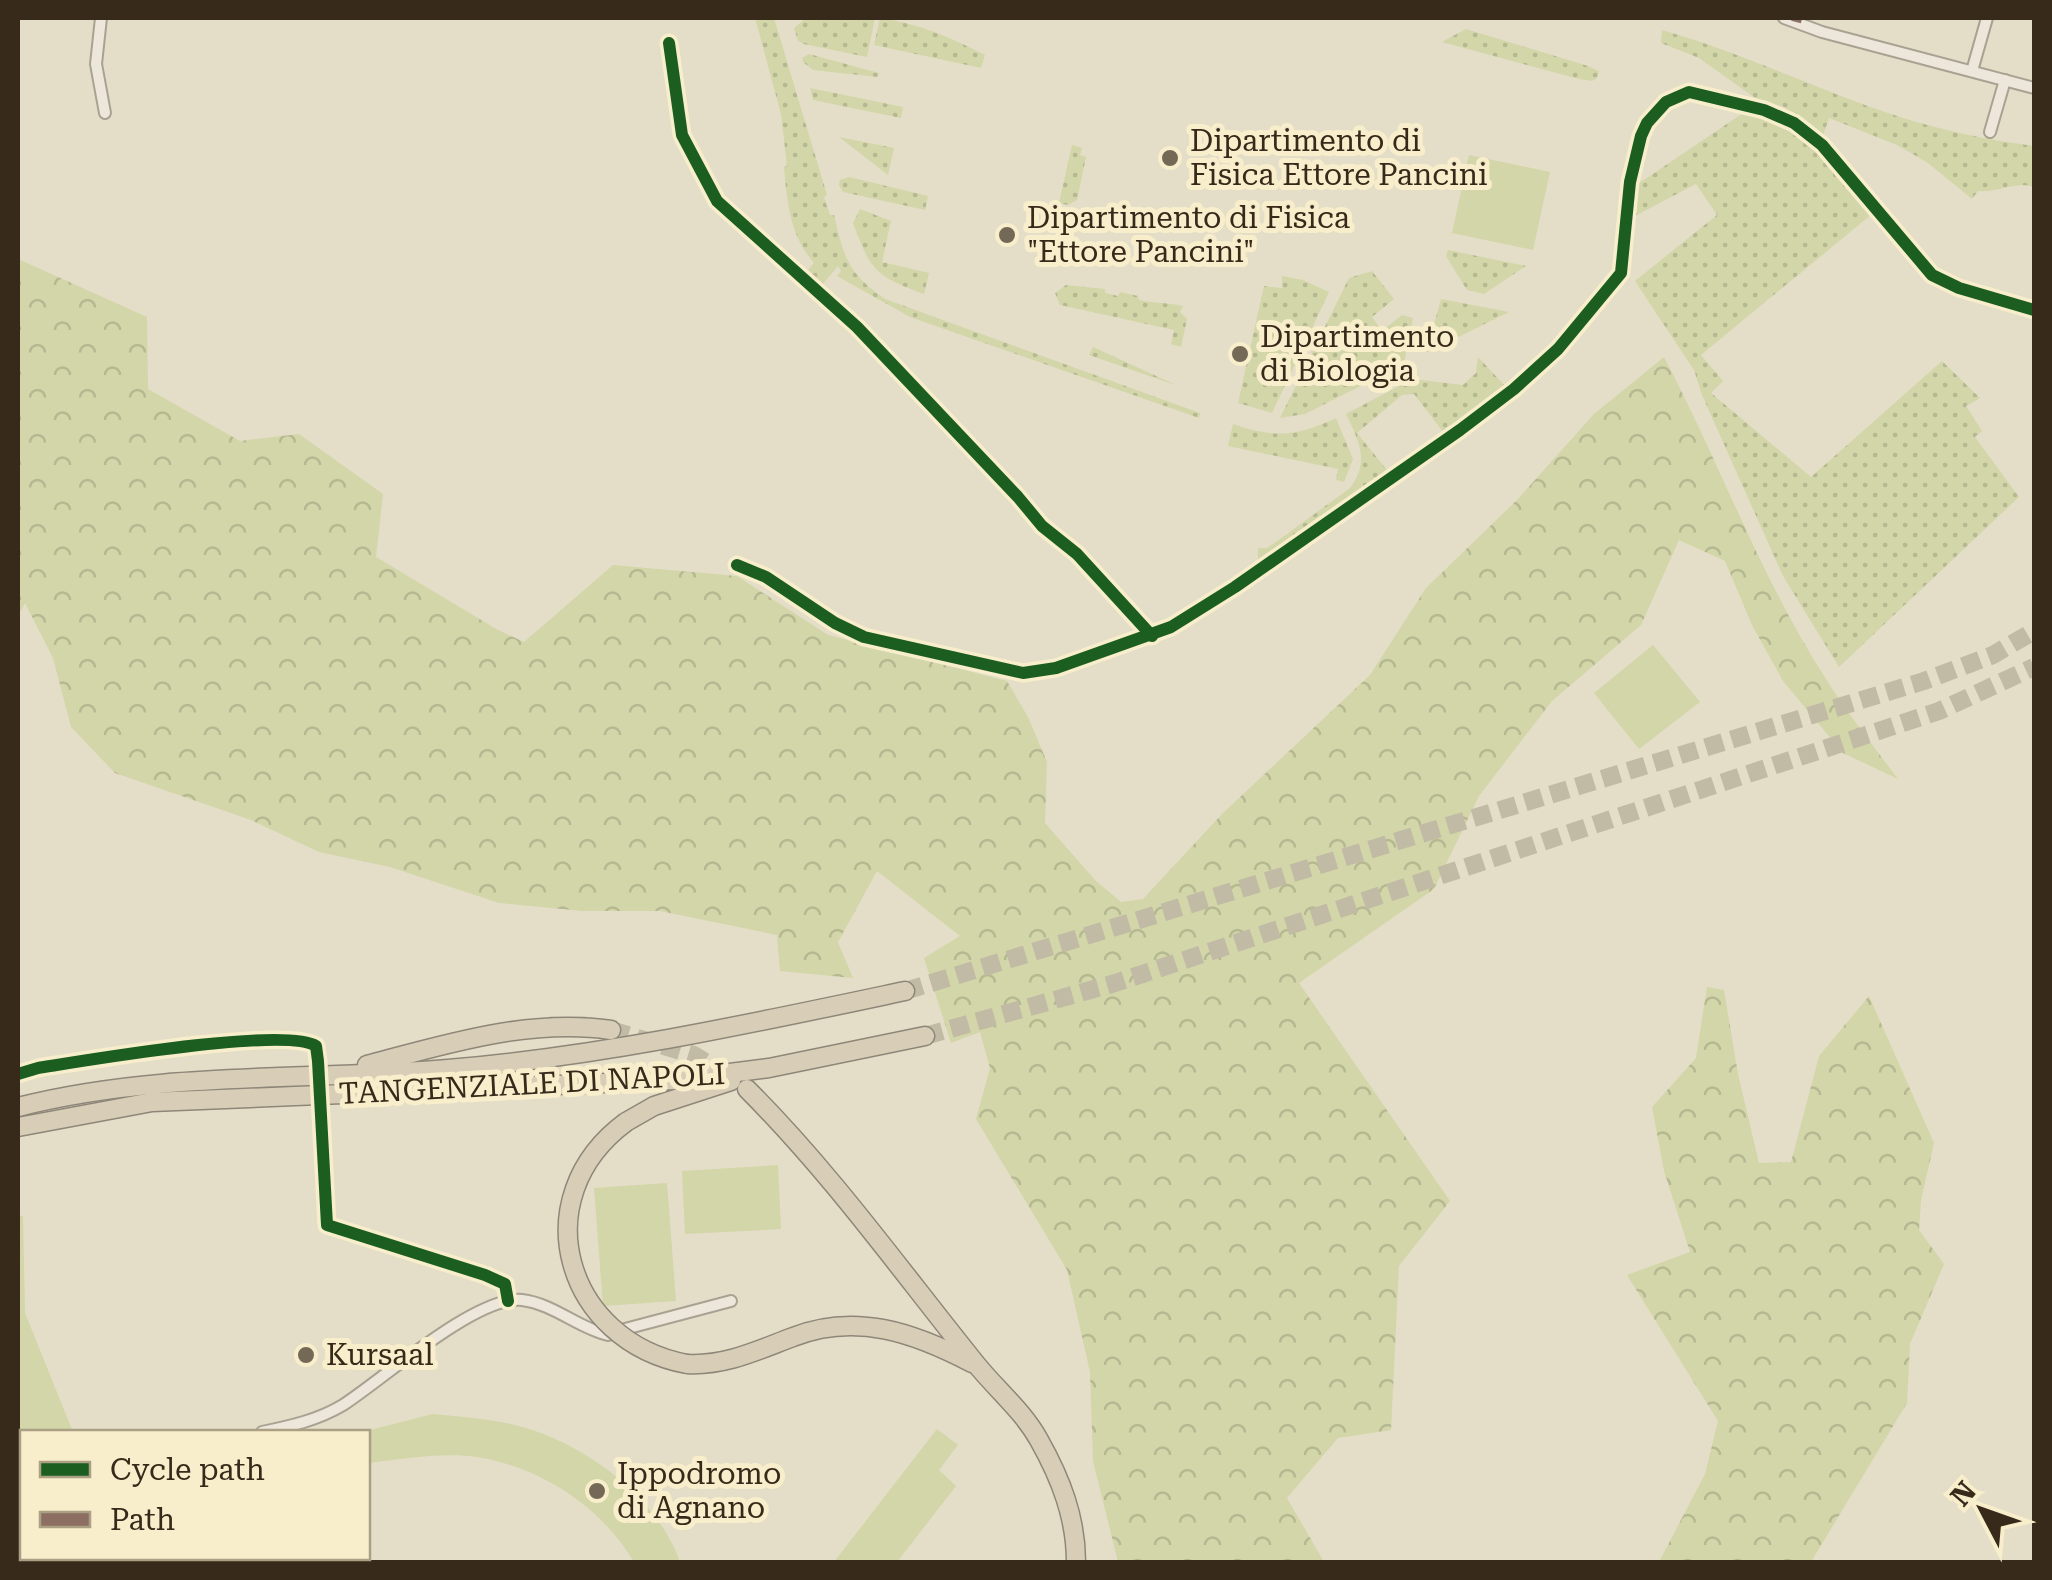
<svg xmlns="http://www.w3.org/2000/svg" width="2052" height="1580" viewBox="0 0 2052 1580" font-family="'Roboto Serif',serif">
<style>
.grass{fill:url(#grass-dots)}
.forest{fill:url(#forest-crowns)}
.pitch{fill:#d2d6a8}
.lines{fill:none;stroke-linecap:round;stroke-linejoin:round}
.motorway-tunnel{stroke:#c1baa5;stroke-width:18;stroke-dasharray:18 9;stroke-linecap:butt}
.minor-casing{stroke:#a8a292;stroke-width:14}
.motorway-casing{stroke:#8e8779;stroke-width:21}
.minor{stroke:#ece7da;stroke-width:10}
.motorway{stroke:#d8ceb8;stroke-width:18}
.motorway-bridge-casing{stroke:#8e8779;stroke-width:21;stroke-linecap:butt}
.motorway-bridge{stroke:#d8ceb8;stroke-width:18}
.quiet{stroke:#8d6e63;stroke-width:10;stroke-dasharray:20 10;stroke-linecap:butt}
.cycleway-casing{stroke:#f8eecb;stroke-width:19}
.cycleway{stroke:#1b5e20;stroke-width:12}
.poi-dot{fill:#746957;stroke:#f8eecb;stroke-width:4}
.labels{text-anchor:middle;stroke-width:10;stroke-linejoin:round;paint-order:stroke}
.poi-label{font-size:30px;fill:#372a1a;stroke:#f8eecb;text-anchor:start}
.street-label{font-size:30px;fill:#372a1a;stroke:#f8eecb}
</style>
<defs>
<pattern id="grass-dots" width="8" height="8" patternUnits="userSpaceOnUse" patternTransform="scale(2.5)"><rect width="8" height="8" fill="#d2d6a8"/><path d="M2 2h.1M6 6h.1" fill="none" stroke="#b5b890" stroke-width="1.8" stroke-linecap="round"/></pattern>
<pattern id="forest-crowns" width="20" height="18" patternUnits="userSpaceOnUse" patternTransform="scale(2.5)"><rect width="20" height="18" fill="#d2d6a8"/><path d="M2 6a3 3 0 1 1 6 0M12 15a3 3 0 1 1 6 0" fill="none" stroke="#b5b890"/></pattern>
</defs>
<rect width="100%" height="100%" fill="#e4dec8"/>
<g class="grass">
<path d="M755,18H774L827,195L824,197L830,215H834C844,258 848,273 885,299L1200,413L1199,418L910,317L837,276L841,271L838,266L823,284L808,270L814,263C790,235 787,203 784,167L787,166L781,114Z"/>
<polygon points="875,18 867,57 804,44 798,41 794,28 804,20"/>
<path d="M880,18C919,24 950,37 985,55L981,68L874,45Z"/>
<polygon points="1466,29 1588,66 1599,71 1597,78 1592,81 1579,79 1442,42"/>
<path d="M1662,30C1744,53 1819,91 1900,117C1944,131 1989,140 2034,146V187C2015,181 1998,193 1978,191L1972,199L1928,163L1897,145L1829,118L1823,136L1784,107L1758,100L1699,58L1661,43Z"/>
<polygon points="809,54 879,73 878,77 813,70 803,62 802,58"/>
<polygon points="810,88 903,107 901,118 813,100"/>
<path d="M1749,109C1809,126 1834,168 1872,214L1701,355L1723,381L1711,393L1811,477L1942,361L1980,398L1966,406L1982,431L1975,437L2019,497L1839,667L1783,576L1702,395L1694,370L1635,281L1717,215L1696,184L1631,218L1635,186Z"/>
<polygon points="839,137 894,148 888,175"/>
<polygon points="1072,145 1082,148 1080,155 1086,157 1077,200 1068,205 1059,203"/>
<polygon points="849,177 928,196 925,210 843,192 839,185 840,180"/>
<path d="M860,209L891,221L882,262L929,273L924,294C875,276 871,271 853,223Z"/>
<polygon points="1448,250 1526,266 1484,294 1467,290 1446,256"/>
<polygon points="1372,271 1394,299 1372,317 1382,331 1402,315 1413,318 1404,364 1305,414 1280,418 1349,278"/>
<polygon points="1282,276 1303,280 1329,292 1272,413 1238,403 1264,286 1282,288"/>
<path d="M1066,285L1105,289V293L1118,296L1120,292L1138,296L1139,300C1157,304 1166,302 1183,306L1180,312L1187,319L1181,347L1171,344L1174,330L1060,305L1055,293Z"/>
<polygon points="1441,299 1509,312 1426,353"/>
<polygon points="1093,347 1178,386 1089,355"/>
<path d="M1478,357L1506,387L1444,433L1414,394L1402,395L1357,433L1387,470L1258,561V548H1267L1276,542L1350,488C1370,462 1359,441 1346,414L1412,379L1463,385L1476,373Z"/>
<path d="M1336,418L1353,459L1344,482L1336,480L1338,469L1228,446L1233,424C1274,438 1296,437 1336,418Z"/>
</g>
<g class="forest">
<path d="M18,259L147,317L148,389L240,441L299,434L383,494L376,557L498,630L524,642L613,565L737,576L828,635L1007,681L1028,717L1047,762L1045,823L1096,881L1121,902L1143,899L1222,814L1370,675L1426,588L1517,500L1594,414L1664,357C1720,463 1761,579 1826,679C1848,714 1874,747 1898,779L1843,753L1783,681L1752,625L1725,561L1679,540L1641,625L1552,701L1479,796L1434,889L1299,983L1450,1201L1399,1266L1391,1430L1338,1438L1287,1498L1324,1562H1118L1093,1461L1090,1372L1067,1270L976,1119L990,1068L980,1032L951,1043L924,958L960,936L877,871L838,942L853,978L780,971L777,935L660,911H582L499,903L390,867L319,852L251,820L115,773L71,727L53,658L25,603L18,616Z"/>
<polygon points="1707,987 1724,990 1738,1074 1759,1163 1791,1162 1819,1056 1869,996 1934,1143 1921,1200 1919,1230 1944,1264 1910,1344 1907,1403 1811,1562 1659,1562 1705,1474 1718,1421 1627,1275 1690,1252 1664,1171 1652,1107 1696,1058"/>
</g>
<g class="pitch">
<polygon points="1469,155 1550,172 1533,250 1452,233"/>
<polygon points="1653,645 1700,702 1639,749 1594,693"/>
<polygon points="778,1165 781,1229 685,1234 682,1171"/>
<polygon points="667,1183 676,1301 603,1306 594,1188"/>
<polygon points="18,1215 23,1216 25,1313 73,1432 22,1432 22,1503 18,1506"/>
<path d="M433,1414C464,1417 496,1419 526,1428C588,1446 659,1500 680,1562H634C602,1507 540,1467 477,1457C441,1452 403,1459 368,1463V1432H362Z"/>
<polygon points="937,1429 958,1445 939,1470 956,1486 897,1562 834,1562"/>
</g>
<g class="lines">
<g class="motorway-tunnel">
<polyline points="905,991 1924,681 1993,655 2034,631"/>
<polyline points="611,1030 694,1055 730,1078"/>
<polyline points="925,1036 1112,984 1939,711 2034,667"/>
</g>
<g class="minor-casing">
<g id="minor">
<polyline points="101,18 96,64 105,113"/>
<polyline points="1784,18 1822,32 2034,88"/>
<polyline points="669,43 682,135 717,201 857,327 1018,497 1042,526 1077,554 1152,636"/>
<polyline points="1972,71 1987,18"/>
<polyline points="1990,132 2005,80"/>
<polyline points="737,565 766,577 835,623 864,637 1023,673 1056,668 1171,627 1235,587 1460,430 1514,389 1558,349 1621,273 1630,182 1641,136 1647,123 1666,102 1689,92 1764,110 1794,123 1822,145 1932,275 1959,288 2034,310"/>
<path d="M18,1074L38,1068C83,1061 285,1026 316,1046L318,1061"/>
<polyline points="320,1109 327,1225 485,1275 505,1284 508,1301"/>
<polyline points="625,1329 731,1301"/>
<path d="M262,1432C291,1426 318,1420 343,1405C382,1380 477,1295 522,1300C554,1304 578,1328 608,1335"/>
<polyline points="18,1521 22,1517"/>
</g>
</g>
<g class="motorway-casing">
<g id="motorway">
<path d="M367,1065C446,1044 529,1018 611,1030"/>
<path d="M747,1089C832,1174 901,1271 976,1364C997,1390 1023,1411 1039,1440C1061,1479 1076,1518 1076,1562"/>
<path d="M18,1107C160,1071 304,1081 448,1069C603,1056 754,1023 905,991"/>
<polyline points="626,1122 654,1106 731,1081"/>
<polyline points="18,1127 152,1102 675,1080 769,1068 925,1036"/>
<path d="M687,1364C726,1366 758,1350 793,1337C856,1312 915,1333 972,1363"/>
</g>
</g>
<use href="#minor" class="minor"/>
<use href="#motorway" class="motorway"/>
<g class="motorway-bridge-casing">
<path id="motorway-bridge" d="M626,1122C523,1198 565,1341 687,1364"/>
</g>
<use href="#motorway-bridge" class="motorway-bridge"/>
<polyline class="quiet" points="1796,22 1797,18"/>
<g class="cycleway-casing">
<g id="cycleway">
<polyline points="669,43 682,135 717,201 857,327 1018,497 1042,526 1077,554 1152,636"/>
<polyline points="737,565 766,577 835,623 864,637 1023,673 1056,668 1171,627 1235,587 1460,430 1514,389 1558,349 1621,273 1630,182 1641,136 1647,123 1666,102 1689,92 1764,110 1794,123 1822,145 1932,275 1959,288 2034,310"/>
<path d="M18,1074L38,1068C83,1061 285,1026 316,1046L318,1061L327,1225L485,1275L505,1284L508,1301"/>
</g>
</g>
<use href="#cycleway" class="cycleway"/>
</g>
<g class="poi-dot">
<circle cx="1170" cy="158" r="10"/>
<circle cx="1007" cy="235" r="10"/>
<circle cx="1240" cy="354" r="10"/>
<circle cx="306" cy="1355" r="10"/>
<circle cx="597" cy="1491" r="10"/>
</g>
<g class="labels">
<g class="poi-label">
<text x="1190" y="151">Dipartimento di<tspan x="1190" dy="34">Fisica Ettore Pancini</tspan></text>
<text x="1027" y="228">Dipartimento di Fisica<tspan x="1027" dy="34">"Ettore Pancini"</tspan></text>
<text x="1260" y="347">Dipartimento<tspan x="1260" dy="34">di Biologia</tspan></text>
<text x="326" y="1365">Kursaal</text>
<text x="617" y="1484">Ippodromo<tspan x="617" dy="34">di Agnano</tspan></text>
</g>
<g class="street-label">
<text transform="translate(532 1084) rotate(-3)" y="10">TANGENZIALE DI NAPOLI</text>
</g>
</g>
<rect width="2052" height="1580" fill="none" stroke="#372a1a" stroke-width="40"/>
<rect x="20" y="1430" width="350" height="130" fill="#f8eecb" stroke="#aba084" stroke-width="2.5"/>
<rect x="40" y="1462" width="50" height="15" fill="#1b5e20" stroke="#aba084" stroke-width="2.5"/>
<text x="110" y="1480" font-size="30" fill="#372a1a">Cycle path</text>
<rect x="40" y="1512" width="50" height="15" fill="#8d6e63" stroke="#aba084" stroke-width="2.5"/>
<text x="110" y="1530" font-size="30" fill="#372a1a">Path</text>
<g transform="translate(1982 1510) rotate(311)" stroke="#f8eecb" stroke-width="8" paint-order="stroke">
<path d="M0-8L18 38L0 25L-18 38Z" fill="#372a1a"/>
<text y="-15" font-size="28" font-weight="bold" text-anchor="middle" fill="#372a1a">N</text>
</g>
</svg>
